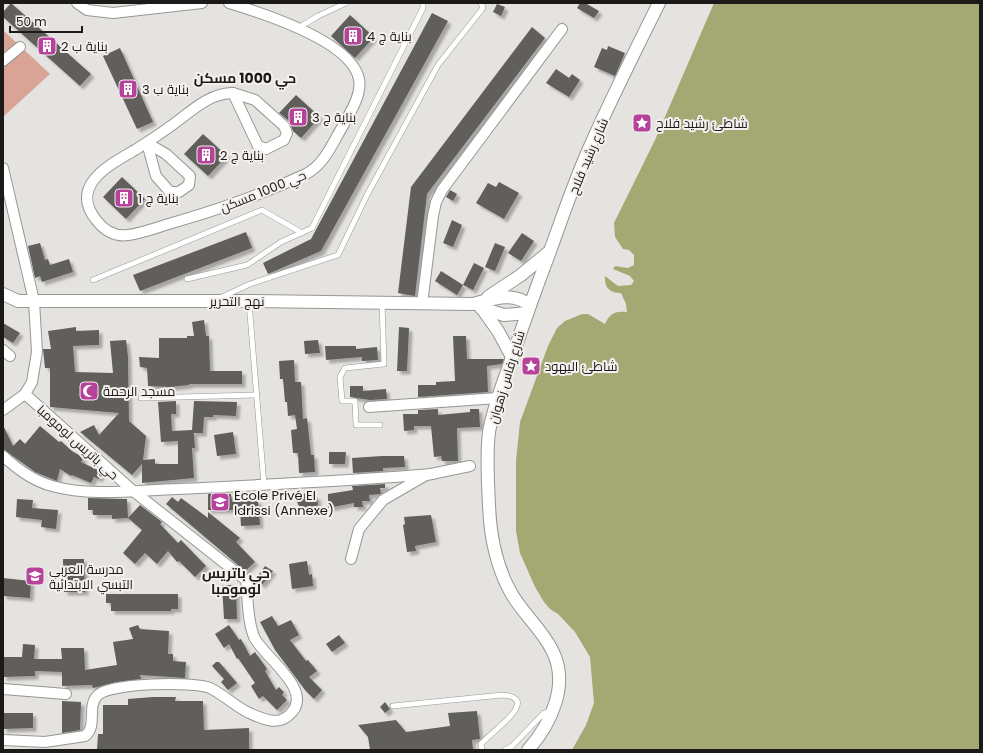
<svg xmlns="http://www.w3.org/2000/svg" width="983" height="753" viewBox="0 0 983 753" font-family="Poppins,Cairo,sans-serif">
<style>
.green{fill:#d9a496}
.water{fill:#a4a974}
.building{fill:#605e5c;filter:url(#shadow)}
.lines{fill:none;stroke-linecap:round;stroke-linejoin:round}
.service-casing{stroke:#989693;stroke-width:6}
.minor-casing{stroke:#989693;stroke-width:12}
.tertiary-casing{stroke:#989693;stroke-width:14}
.service{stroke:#fff;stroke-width:5}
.minor{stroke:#fff;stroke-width:10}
.tertiary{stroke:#fff;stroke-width:12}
.labels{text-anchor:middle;stroke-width:4;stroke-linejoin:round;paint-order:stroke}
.poi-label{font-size:13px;fill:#1b1a19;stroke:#f3f0ee;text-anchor:start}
.street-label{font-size:13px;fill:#1b1a19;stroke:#f3f0ee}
.neighbourhood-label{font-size:14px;font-weight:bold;fill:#1b1a19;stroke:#f3f0ee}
</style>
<defs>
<filter id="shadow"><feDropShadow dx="3.5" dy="3.5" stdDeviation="1" flood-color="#0004"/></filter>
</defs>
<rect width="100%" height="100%" fill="#e5e3e0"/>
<polygon class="green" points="3,30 50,74 3,117"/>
<path class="water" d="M714,3H980V750H572L586,725L594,703L590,657L575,632L558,614L550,609L544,602L535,587L520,553L516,531V461L520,422L548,346L557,328L565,321L582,314H588L605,324C610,313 615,311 627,312L626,304L621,293C610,293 604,288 605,276L618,286L631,285L634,281L630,276L613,269L615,266L628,268L634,265V255L629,250L623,249L615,237L614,223L655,140Z"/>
<g class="building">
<polygon points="11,3 91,74 80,86 3,17 3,12"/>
<polygon points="580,3 585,3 599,11 594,18 577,8"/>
<polygon points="497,4 505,7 501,16 493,12"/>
<polygon points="432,13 448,21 321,251 268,274 263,263 311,239"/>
<polygon points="350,15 374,37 355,58 331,36"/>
<polygon points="532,27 545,38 427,194 415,296 398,293 411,187"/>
<polygon points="608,46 625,53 615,76 594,67 602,48 607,50"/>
<polygon points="120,48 153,122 137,129 103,56"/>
<polygon points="556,69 569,78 572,74 580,80 569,97 546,83"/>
<polygon points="296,95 320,117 301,138 293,131 289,121 279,113"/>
<polygon points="203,134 227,156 208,176 184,154"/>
<polygon points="122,177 145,199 126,219 103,197"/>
<polygon points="499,182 519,193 504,219 476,203 488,183 496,187"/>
<polygon points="450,190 457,194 453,201 446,197"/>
<polygon points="452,220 462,225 453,247 443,243"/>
<polygon points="246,232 252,248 140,291 133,275"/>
<polygon points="522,233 534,241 521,261 508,253"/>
<polygon points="40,243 45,260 48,259 50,265 69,259 73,272 42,282 40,276 35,278 28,246"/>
<polygon points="495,243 505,247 495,271 485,267"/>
<polygon points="474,263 484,268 473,290 463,285"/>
<polygon points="441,271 463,285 457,295 435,281"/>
<polygon points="204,320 206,336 209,336 210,371 242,371 242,384 189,384 189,385 170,387 148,386 147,368 140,367 139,357 159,358 159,338 187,338 187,336 194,336 192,322"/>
<polygon points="3,323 20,333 13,343 3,337"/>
<polygon points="76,327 76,331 99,330 99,345 73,346 75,372 113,373 110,341 126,340 128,357 129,421 146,436 143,460 155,459 155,464 178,464 178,441 161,442 158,402 176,401 176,414 171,414 172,431 192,430 194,401 237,402 236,416 213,415 213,417 204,417 203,433 194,433 195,448 192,448 194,478 142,483 142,464 132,475 80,432 94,425 99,435 119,413 50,407 50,368 45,368 43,349 51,349 48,331"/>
<polygon points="399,327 409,328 407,371 397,371"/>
<polygon points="453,336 466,336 467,359 504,359 502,364 487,366 488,392 418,397 418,385 436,385 436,382 455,381"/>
<polygon points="318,340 320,353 305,354 304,341"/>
<polygon points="325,346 356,346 356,349 377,347 378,360 362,361 362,357 326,360"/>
<polygon points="294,360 295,382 301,382 303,419 307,418 311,455 314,455 315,472 299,473 298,453 293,453 291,430 297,429 295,415 288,416 287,402 285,402 283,379 280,379 279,361"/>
<polygon points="350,386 363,386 363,391 386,389 387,399 370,400 350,397"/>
<polygon points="438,409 438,415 470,412 470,409 479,409 480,427 457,428 458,461 442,461 441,456 434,457 431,426 414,426 414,430 404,431 403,414 418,414 418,410"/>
<polygon points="3,425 13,446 20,439 25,444 40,426 59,442 61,441 72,451 84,458 81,462 102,472 99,479 94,477 91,483 72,475 71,476 60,469 57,481 35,472 3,449"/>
<polygon points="233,432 236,454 217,456 214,435"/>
<polygon points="329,452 346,452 345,464 329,464"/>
<polygon points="382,456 404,456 405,467 383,468 383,471 353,473 352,458"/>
<polygon points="385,484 385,488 380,488 381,494 369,495 370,501 362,501 363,507 354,507 354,503 328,508 328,494 353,490 352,486"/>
<polygon points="308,492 310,497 317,496 318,505 302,512 295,498"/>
<polygon points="208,494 231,494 232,502 258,500 260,525 241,526 240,510 208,510"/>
<polygon points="172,497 178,502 181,498 208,518 208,512 240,538 236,542 255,562 245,571 166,504"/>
<polygon points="88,498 127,499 128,518 112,519 112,515 93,515 93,510 88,510"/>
<polygon points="17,499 33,500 32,508 58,510 56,529 41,527 42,520 16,517"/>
<polygon points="140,505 162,522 160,524 178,543 181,540 206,566 195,577 179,561 177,562 168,551 157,564 145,553 135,564 123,553 142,530 128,518"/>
<polygon points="431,515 436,542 415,546 416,551 407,552 403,525 405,524 404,517"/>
<polygon points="63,559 84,559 85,592 64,592"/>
<polygon points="307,561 309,575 312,574 313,586 292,589 289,564"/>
<polygon points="265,566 273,571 262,585 255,580"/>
<polygon points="3,578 31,581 30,598 3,596"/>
<polygon points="222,585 236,585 237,619 224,619"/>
<polygon points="106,594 178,594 178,609 171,609 171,611 111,611 111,603 106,603"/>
<polygon points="272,616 278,626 291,620 299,635 290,640 306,661 308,660 317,671 309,677 322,690 314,699 305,690 275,650 260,622"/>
<polygon points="138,625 140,629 169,631 168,654 173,654 173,661 186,662 185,678 140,675 141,679 117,682 93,688 92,685 62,686 62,672 35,671 35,676 3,677 3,657 22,657 23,644 35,645 34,659 62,659 61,648 84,648 85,670 117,665 113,642 133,639 129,628"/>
<polygon points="229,625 239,640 241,639 250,656 255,652 267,669 265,671 276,690 279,687 284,692 282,695 287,700 277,710 263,696 259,699 251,686 255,683 238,658 237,659 229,644 224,648 215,634"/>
<polygon points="339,635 345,643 332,652 326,644"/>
<polygon points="216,662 219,662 237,683 228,690 221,682 224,679 212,666"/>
<polygon points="153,697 176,697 175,701 203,701 204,730 249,728 249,750 97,750 98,734 103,734 103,705 128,705 128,699"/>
<polygon points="62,701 81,702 80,730 62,733"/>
<polygon points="385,702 390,709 385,713 380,707"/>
<polygon points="477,711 480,739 472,740 473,750 370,750 368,737 358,725 396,720 406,732 450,726 448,713"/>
<polygon points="3,713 33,713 33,728 3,729"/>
</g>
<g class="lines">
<g class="service-casing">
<g id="service">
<polyline points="300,27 318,16 346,3"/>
<polyline points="187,279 247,265 281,242 312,228 423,8 423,3"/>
<polyline points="93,280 262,210 302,233"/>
<polyline points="222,297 250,284 338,255 368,193 438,65 483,8 481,3"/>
<polyline points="249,302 264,485"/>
<polyline points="141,398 257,395"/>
<polyline points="380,425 356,425 355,401 342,401 340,377 345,368 384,364 382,303"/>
<path d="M393,706L502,695C544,698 488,734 481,744L482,750"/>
<polyline points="505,750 512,746 544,713 550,711"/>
</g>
</g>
<g class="minor-casing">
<g id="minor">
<polyline points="77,3 87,10 113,13 202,3"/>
<path d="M229,3C262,13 351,41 359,79C362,94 351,111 344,124C333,142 325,164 306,174C263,194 218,210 172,223C158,227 143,233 128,235C115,237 105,231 97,221C68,186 109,165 135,150C146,143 157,136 168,128C189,114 207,93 233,93"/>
<polyline points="3,61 20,47"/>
<polygon points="233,93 255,100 284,126 287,133 284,140 266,149 258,146"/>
<polygon points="147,143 166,154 190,176 189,185 179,192 170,192 156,176"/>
<polyline points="3,168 34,301 37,352 32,382 25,394 3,410"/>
<polyline points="422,304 433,216 436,202 442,190 562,29"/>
<polyline points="3,350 10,356"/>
<polyline points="369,407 498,398"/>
<path d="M3,456C17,469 33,481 52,486C92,497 137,490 178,489C263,485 348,481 433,474"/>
<polyline points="351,559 359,529 383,500 426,475 470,466"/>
<polyline points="3,689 66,694"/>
<path d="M3,740L45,742L85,736C98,726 86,706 98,695C110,683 194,681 210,688C224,695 235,706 249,713C261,718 276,726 288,716C318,692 264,658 254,637C247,619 248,598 246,580L132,490L25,394"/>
</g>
</g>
<g class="tertiary-casing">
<g id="tertiary">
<path d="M3,294L18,301H248L473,304C493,299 511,291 530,305"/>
<polyline points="488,297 521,275 549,252"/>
<polyline points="481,307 498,331 512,357"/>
<polyline points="481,308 504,315 527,313"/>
<path d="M528,750C551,724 570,684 552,650C541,628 521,612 510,591C496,565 490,534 489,505C488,481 486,456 489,432C493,409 501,388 509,366C520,334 531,302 543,270C559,228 573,183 592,142C613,95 636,49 659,3"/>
</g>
</g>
<use href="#service" class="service"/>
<use href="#minor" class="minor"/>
<use href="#tertiary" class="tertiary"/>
</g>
<defs>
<g id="building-square" transform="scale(1)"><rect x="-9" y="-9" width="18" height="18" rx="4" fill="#b6429b" stroke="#f3f0ee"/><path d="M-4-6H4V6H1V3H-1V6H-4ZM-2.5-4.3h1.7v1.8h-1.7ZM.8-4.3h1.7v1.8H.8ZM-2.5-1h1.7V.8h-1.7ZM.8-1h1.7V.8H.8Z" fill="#fff"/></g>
<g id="sight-square" transform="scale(1)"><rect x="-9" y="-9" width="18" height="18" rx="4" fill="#b6429b" stroke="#f3f0ee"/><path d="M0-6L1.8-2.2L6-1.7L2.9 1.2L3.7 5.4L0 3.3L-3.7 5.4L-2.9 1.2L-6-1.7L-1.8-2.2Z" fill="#fff"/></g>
<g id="mosque-square" transform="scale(1)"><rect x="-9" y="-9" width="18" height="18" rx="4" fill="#b6429b" stroke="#f3f0ee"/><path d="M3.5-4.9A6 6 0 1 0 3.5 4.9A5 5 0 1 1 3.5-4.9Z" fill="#fff"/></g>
<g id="school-square" transform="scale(1)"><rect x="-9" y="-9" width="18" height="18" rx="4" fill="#b6429b" stroke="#f3f0ee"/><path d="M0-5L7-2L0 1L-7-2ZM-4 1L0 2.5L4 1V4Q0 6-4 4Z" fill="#fff"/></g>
</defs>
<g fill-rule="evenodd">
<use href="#building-square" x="353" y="36"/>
<use href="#building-square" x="47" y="46"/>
<use href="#building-square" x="128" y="89"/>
<use href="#building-square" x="298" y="117"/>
<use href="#sight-square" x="642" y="123"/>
<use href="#building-square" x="206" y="155"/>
<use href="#building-square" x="124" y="198"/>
<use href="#sight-square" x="531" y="366"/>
<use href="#mosque-square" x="89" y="391"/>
<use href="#school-square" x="220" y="502"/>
<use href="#school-square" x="35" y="576"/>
</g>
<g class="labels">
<g class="poi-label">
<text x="367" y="41">بناية ج 4</text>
<text x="61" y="51">بناية ب 2</text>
<text x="142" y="94">بناية ب 3</text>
<text x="312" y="122">بناية ج 3</text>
<text x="656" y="128">شاطئ رشيد فلاح</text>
<text x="220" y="160">بناية ج 2</text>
<text x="138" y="203">بناية ج 1</text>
<text x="545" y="371">شاطئ اليهود</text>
<text x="103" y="396">مسجد الرحمة</text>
<text x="234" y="500">Ecole Privé El<tspan x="234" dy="15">Idrissi (Annexe)</tspan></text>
<text x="49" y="574">مدرسة العربي<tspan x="49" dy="15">التبسي الابتدائية</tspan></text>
</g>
<g class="street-label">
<text transform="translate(588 156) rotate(-67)" y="5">شارع رشيد فلاح</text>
<text transform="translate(263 191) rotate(-22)" y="5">حي 1000 مسكن</text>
<text x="237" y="306">نهج التحرير</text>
<text transform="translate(506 377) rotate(-73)" y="5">شارع رفاس زهوان</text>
<text transform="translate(78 442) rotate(42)" y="5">حي باتريس لومومبا</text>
</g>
<g class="neighbourhood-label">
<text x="245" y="83">حي 1000 مسكن</text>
<text x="236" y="578">حي باتريس<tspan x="236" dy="16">لومومبا</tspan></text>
</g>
</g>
<rect width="983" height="753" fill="none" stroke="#1b1a19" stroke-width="8"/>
<path d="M10 26v6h72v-6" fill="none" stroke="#1b1a19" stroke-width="2"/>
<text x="16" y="26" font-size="12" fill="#1b1a19" stroke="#f3f0ee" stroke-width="3" paint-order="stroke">50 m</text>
</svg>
